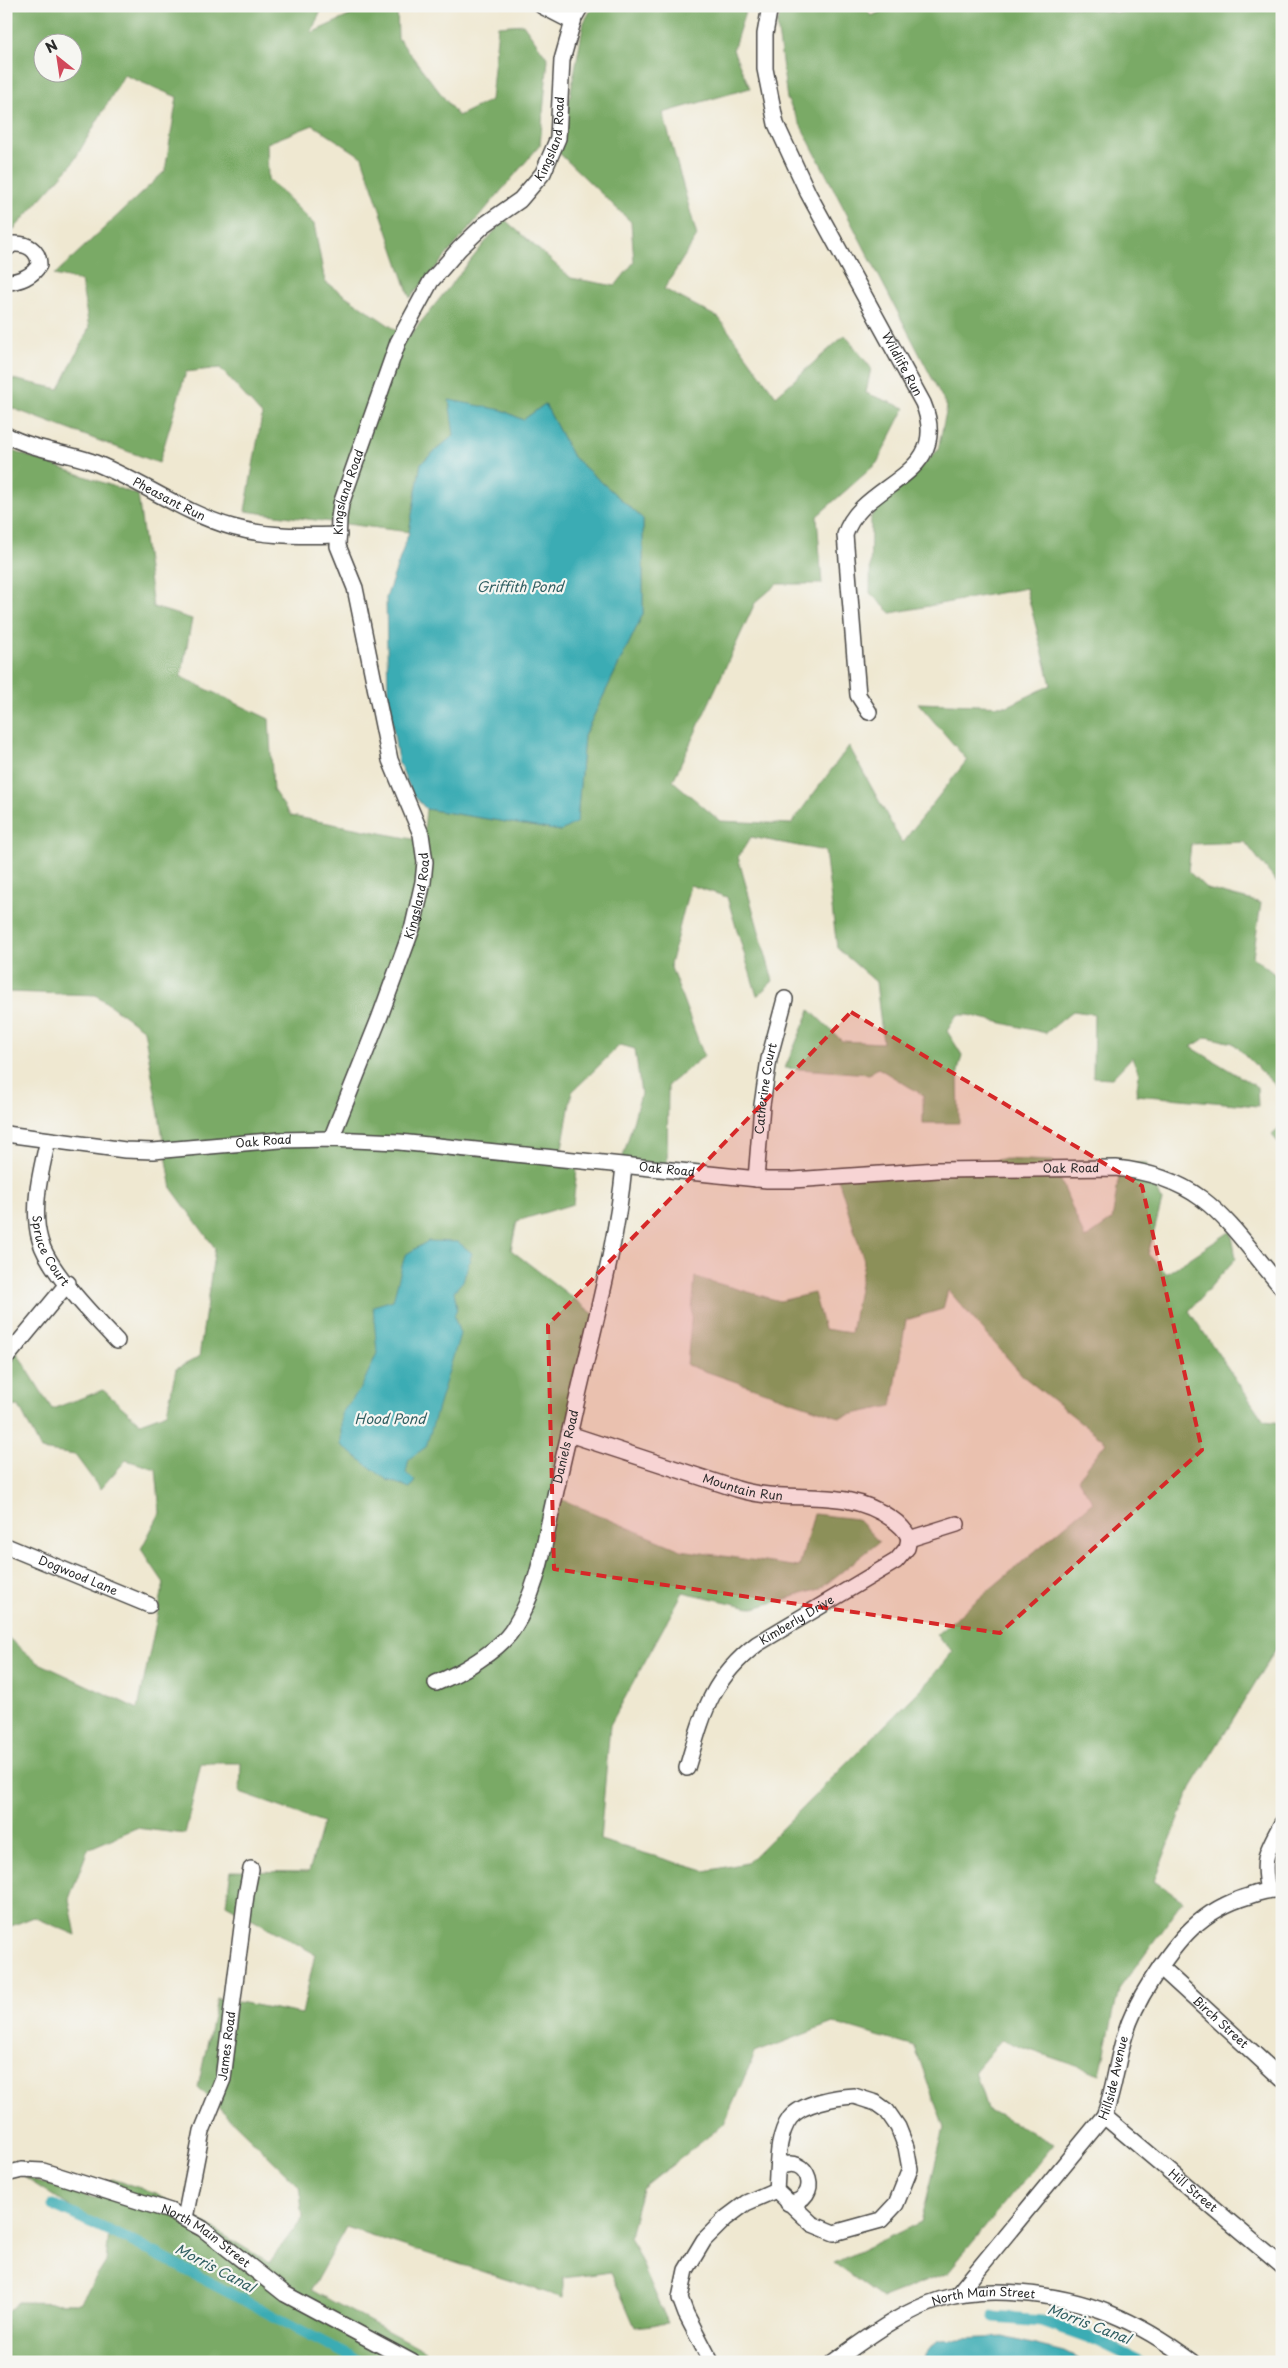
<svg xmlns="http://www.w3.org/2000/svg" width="1288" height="2368" viewBox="0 0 1288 2368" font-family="'Playpen Sans',sans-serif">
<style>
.forest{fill:#7aaa66;stroke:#526a48;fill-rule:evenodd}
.water{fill:#3aacb4;stroke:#326c70}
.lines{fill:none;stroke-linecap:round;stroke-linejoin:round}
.canal{stroke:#3aacb4;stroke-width:11}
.minor-casing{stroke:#484744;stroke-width:18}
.minor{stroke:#fff;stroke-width:15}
.marked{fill:#d62828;fill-opacity:0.2;stroke:#d62828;stroke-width:4;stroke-dasharray:10 6;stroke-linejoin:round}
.labels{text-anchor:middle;stroke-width:4.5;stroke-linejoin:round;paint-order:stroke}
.street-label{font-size:12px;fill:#2b2b2b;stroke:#f6f6f2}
.water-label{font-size:14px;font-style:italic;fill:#315f62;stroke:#f6f6f2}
</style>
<rect width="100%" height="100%" fill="#f6f6f2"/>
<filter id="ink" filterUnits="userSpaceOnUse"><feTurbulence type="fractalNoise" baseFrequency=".02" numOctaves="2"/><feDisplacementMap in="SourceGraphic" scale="10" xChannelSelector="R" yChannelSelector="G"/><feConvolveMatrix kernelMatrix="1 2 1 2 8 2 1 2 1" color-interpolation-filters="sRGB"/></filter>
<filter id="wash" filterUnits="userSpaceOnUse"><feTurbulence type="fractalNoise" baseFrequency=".0096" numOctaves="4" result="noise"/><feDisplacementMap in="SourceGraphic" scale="20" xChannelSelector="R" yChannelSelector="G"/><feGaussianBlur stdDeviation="1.12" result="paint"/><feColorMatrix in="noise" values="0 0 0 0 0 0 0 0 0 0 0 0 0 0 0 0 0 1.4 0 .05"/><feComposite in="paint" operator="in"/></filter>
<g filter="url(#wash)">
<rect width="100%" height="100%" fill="#efe8d1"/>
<g class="forest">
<path d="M6,6H323L311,33L371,6H397L398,38L458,116L491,100L498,26L523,24L548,59L540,145L410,298L362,157L313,125L267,143L268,179L314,224L325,282L408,338L504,219L571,278L615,286L634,262L631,222L559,153L584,22L593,6H747L733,50L750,88L663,113L697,236L664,289L719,318L776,396L845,335L871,368L866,393L905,408L877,463L817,516L822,584H777L755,603L673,781L720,821L791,824L849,746L902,843L967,760L918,703L1008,706L1051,685L1026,588L891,613L870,593L871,516L938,450L947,407L787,99L777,24L783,6H864L871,16L895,6H1065L1121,13L1130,6H1282V889L1245,842L1191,844L1188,871L1207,889L1261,903L1253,957L1282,980V1092L1233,1043L1207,1037L1191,1047L1257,1087L1258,1106L1136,1095L1139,1074L1132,1057L1112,1078L1093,1077L1094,1014L1073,1011L1046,1033L968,1015H957L947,1031L962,1055L958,1071L959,1123H923V1095L878,1068L869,1074L785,1068L810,1010L842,1041L883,1043L876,982L837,948L825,851L751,837L738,857L773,981L757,996L727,897L690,885L670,965L704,1056L668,1085L667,1170L621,1164L641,1094L635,1049L620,1045L572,1092L560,1159L578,1161L573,1204L517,1221L511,1250L595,1315L556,1497L681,1550L799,1567L814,1514L857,1519L879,1542L820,1589L754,1608L683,1592L610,1725L600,1840L705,1871L747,1863L926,1684L953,1651L936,1635L1093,1502L1078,1479L1106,1442L1024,1377L948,1290L943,1309L906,1320L892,1406L839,1417L687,1365L695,1277L780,1301L814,1293L824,1329L851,1333L864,1261L837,1175L949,1172L1001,1159L1053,1161L1085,1239L1112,1220L1121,1164L1146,1163L1162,1201L1148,1254L1166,1274L1231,1231L1236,1258L1189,1311L1264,1421L1282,1423V1639L1191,1788L1154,1881L1183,1901L1119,1989L1100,2074L1001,2040L975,2071L987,2109L1054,2144L948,2272L882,2298L834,2263L921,2222L944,2128L915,2047L833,2023L755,2053L724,2124L642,2189L630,2236L668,2323L635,2327L611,2272L563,2278V2298L346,2227L311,2290L425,2351L423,2362H6V2313L18,2302L80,2303L106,2262L109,2232L24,2177L95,2198L112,2179L156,2193L269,2263L303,2217L299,2186L198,2087L217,1998L302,2014L315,1954L226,1904L231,1871L309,1872L323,1822L240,1793L241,1763H201L185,1834L136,1828L88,1849L69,1899L76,1935L34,1917L6,1928V1636L37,1662L138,1709L164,1583L141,1549L160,1513L156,1469L126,1460L100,1489L75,1455L41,1450L19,1406L6,1407V1344L9,1340L52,1409L103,1390L140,1423L167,1413L176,1369L199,1357L215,1248L172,1189L144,1030L96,995L6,992V444L16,452L138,495L153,607L192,619L181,677L269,719L273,790L291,816L423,841L426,809L561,831L577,821L584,736L643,614V519L573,457L545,404L523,420L502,410L454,435L421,463L409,532L245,511L262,415L220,368L186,372L159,463L6,406L8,378L59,389L89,328L81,281L54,275L165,171L177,97L124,75L72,164L14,229L6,235ZM42,42H72V72H42Z"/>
<polygon points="1282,1125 1282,1147 1272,1135"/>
</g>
<g class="water">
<polygon points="449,400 502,410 523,420 545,404 573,457 643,519 643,614 584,736 577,822 561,831 426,809 413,795 398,761 388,696 386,598 409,532 421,463 454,435"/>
<polygon points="428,1241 458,1242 472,1253 463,1281 454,1291 457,1308 454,1316 460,1334 426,1447 409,1459 406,1473 415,1481 410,1488 387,1480 341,1445 341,1414 361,1388 377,1353 373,1306 393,1300 405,1255"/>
<polygon points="1004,2337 1064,2352 1084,2362 920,2362 938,2340"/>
</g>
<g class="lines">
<g class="canal">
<polyline points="53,2205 131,2241 361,2362"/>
<polyline points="994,2317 1042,2321 1098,2341 1141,2362"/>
</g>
</g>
</g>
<g filter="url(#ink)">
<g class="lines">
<g class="minor-casing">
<g id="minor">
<polyline points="542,6 573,22"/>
<path id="s1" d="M770,6L765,34V69L776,124L808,193L923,403C954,478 861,481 845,535L858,695L869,712"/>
<path d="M6,249L13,244C27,243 39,250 39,265C33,276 19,282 6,282"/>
<path id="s2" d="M6,435C32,449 63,452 90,461C139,479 182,513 232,527C267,537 303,536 339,535"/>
<path id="s3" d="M6,1134L125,1150L153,1151L280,1140L331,1139L399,1142L767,1180H793L938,1170L1116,1168C1207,1178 1228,1224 1282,1288"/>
<path id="s4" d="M331,1139L379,1019L413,926L423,882L425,862L421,834L390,760L355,588L338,546L339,518L341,504L398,342L431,281L459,249L484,225L520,200L543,173L558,138L562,60L574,18L581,6"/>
<path id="s5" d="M48,1140C41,1170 31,1209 40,1240C48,1270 95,1318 117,1341"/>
<path id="s6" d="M756,1179L762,1105L769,1059L785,999"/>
<polyline points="6,1358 68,1283"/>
<path id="s7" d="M569,1434L737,1489C744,1491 752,1493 760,1494C807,1501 849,1489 892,1519C898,1523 907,1531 909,1539"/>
<polyline points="909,1539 957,1524"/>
<path id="s8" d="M6,1546L149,1605"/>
<path id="s9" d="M436,1683C459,1674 500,1650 513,1629C535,1595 542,1557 550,1518C557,1486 564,1454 572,1422C590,1338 616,1253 624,1166"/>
<path id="s10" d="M687,1768C703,1714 710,1680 757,1644L896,1561L907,1548L909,1539"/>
<path d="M1268,1890C1261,1859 1267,1850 1282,1823"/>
<path id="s11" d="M1160,1967L1282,2079"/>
<path d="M854,2096L876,2103L887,2111L898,2127L906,2147L910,2169L896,2204L881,2220L834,2233L812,2224L776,2190C778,2168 776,2137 790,2118C802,2103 836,2097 854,2096Z"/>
<path id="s12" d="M1104,2116L1282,2266"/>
<path d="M778,2168C809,2150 824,2201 788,2203"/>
<path id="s13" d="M6,2174L22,2170L43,2171L170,2211L203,2229L285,2294L412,2362"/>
<path id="s14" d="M185,2218L202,2131L223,2079L246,1895L251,1869"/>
<path id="s15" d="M957,2295L1104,2116C1115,2089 1116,2062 1125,2035C1131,2015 1140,1998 1151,1981C1177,1940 1201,1910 1249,1896C1260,1892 1270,1889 1282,1890"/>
<polyline points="711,2362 686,2314 680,2298 686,2270 704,2240 726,2218 746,2203 776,2190"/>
<path id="s16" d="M833,2362C867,2338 902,2311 942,2299C966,2292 993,2291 1018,2293C1087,2298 1137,2320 1193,2362"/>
</g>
</g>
<use href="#minor" class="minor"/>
</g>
</g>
<path class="marked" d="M851,1012L1142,1186L1202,1450L1000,1633L554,1569L548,1325Z"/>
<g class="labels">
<g class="street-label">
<text dy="4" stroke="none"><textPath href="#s4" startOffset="1098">Kingsland Road</textPath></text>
<text dy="4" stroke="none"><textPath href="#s1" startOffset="391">Wildlife Run</textPath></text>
<text dy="4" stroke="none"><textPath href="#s4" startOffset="678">Kingsland Road</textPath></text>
<text dy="4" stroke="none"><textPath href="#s2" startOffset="176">Pheasant Run</textPath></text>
<text dy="4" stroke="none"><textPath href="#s4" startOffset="259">Kingsland Road</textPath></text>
<text dy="4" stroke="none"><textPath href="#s6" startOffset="91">Catherine Court</textPath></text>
<text dy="4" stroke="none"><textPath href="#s3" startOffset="259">Oak Road</textPath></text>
<text dy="4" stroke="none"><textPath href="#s3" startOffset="1069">Oak Road</textPath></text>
<text dy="4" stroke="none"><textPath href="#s3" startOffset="664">Oak Road</textPath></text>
<text dy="4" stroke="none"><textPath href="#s5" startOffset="115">Spruce Court</textPath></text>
<text dy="4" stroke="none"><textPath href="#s9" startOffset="286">Daniels Road</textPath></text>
<text dy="4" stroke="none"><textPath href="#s7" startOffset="182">Mountain Run</textPath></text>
<text dy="4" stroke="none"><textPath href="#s8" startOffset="78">Dogwood Lane</textPath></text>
<text dy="4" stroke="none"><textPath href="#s10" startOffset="192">Kimberly Drive</textPath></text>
<text dy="4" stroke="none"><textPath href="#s11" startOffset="82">Birch Street</textPath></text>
<text dy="4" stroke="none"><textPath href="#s14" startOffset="178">James Road</textPath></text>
<text dy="4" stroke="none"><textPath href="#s15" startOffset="271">Hillside Avenue</textPath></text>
<text dy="4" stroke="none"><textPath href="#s12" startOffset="116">Hill Street</textPath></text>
<text dy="4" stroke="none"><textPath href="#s13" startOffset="214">North Main Street</textPath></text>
<text dy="4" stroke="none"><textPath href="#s16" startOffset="168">North Main Street</textPath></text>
</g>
<g class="water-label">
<text x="520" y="592">Griffith Pond</text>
<text x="390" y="1424">Hood Pond</text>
<text transform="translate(215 2268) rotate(28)" y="5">Morris Canal</text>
<text transform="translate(1089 2324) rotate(21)" y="5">Morris Canal</text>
</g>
</g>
<rect width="1288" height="2368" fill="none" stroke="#f6f6f2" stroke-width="25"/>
<g transform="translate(58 58) rotate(330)"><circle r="24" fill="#f6f6f2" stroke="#a5a5a2"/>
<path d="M0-4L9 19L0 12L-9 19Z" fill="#d1495b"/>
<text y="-8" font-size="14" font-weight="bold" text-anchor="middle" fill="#2b2b2b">N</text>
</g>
</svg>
